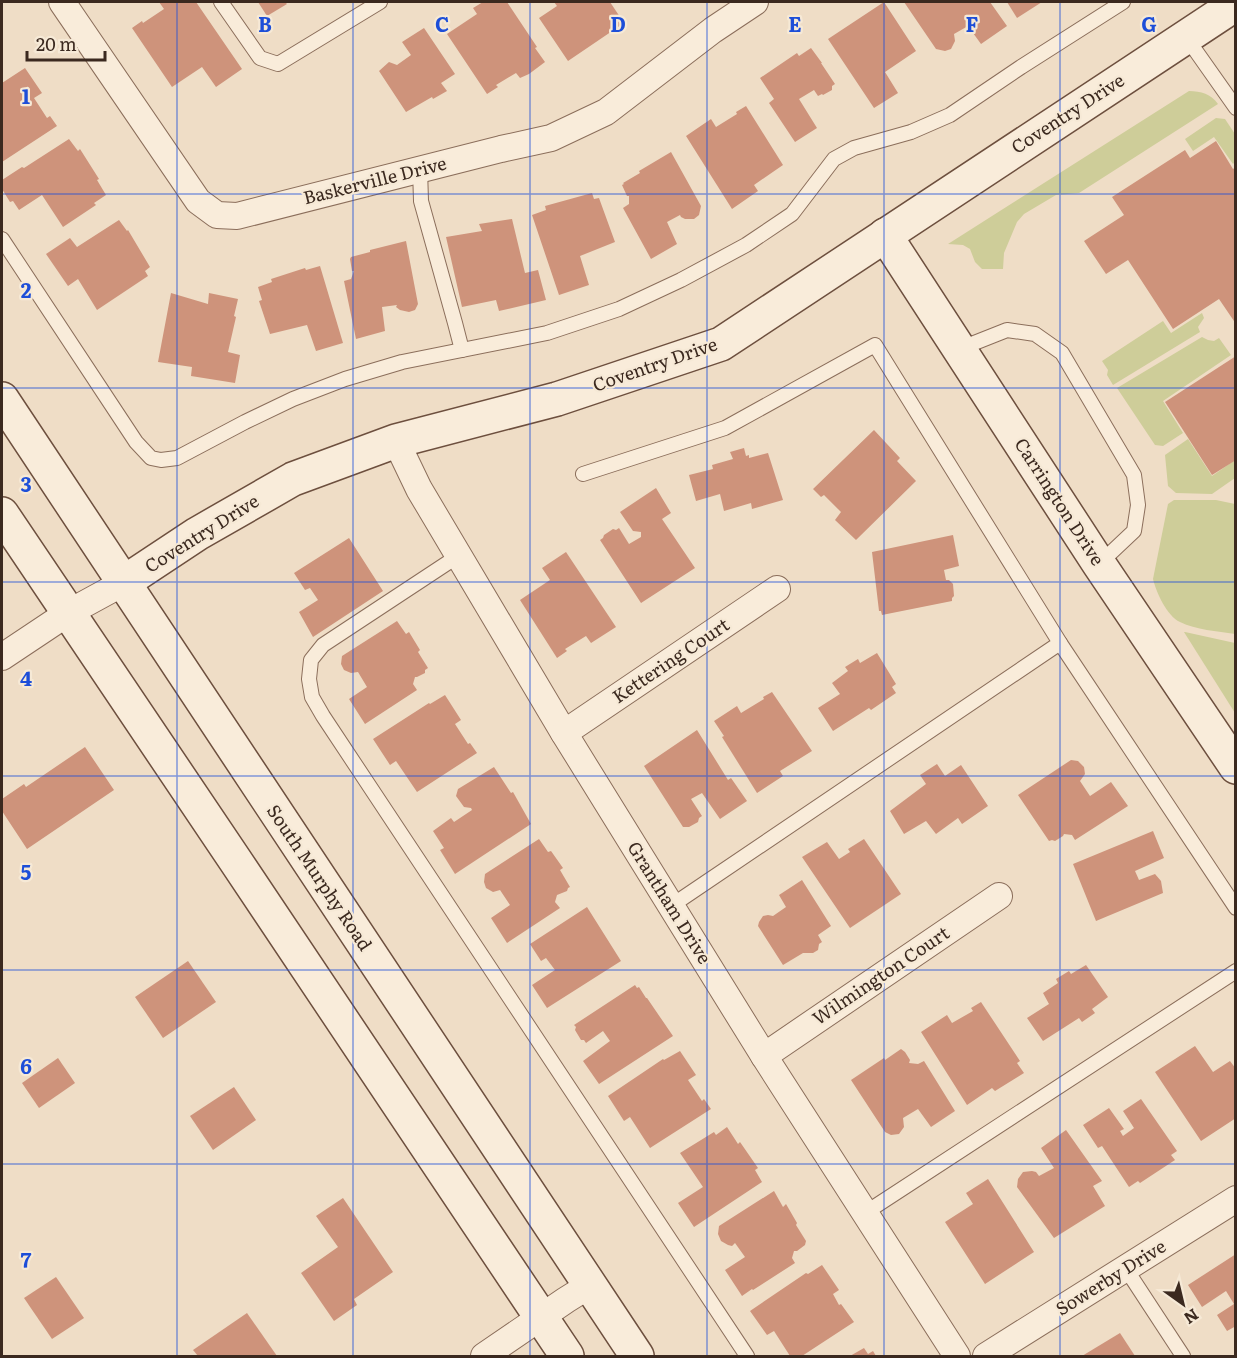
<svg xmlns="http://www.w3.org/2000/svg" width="1237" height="1358" viewBox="0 0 1237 1358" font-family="Literata,serif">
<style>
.green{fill:#cecd99}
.building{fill:#ce937b}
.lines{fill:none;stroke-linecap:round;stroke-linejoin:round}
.lane-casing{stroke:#8b6e5b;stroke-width:16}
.street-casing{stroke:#8b6e5b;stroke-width:28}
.secondary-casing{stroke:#6d4f3e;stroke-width:36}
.lane{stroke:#f9ecda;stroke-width:14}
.street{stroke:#f9ecda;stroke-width:26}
.secondary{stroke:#f9ecda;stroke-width:33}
.grid{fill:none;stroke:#1d4ed8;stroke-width:1.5;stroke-opacity:0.55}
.labels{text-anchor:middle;stroke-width:4.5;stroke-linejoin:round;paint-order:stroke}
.street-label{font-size:18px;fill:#3b291f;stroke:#f6e9d6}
.grid-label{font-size:20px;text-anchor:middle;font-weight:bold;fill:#1d4ed8;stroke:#f6e9d6;stroke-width:4.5;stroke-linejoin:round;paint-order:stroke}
</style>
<rect width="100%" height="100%" fill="#efddc6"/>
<g class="green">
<path d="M1189,91C1201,91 1211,94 1218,104L1079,193L1056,195L1024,214L1017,222L1004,253L1003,269H982L975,262L970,249L963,245L948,244Z"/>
<polygon points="1216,118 1225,119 1235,134 1235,162 1233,164 1214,137 1193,151 1185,139"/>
<polygon points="1202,313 1204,318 1198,327 1200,332 1113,385 1107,375 1108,370 1102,361 1163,321 1171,333"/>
<polygon points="1202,337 1208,340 1214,341 1219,338 1231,355 1163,401 1183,433 1163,446 1155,445 1117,388"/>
<polygon points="1188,439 1212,476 1235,460 1235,478 1212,494 1176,493 1168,486 1165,455"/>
<path d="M1174,500H1216L1235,504V634C1217,631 1196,630 1180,622C1167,616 1156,592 1153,579L1168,504Z"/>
<polygon points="1185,632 1235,643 1235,713 1184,632"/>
</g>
<g class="building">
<polygon points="159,2 196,2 242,69 216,87 202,67 172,87 132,28 142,21 143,23 164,9"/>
<polygon points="258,2 285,2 287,4 267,16"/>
<polygon points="483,2 507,2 537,47 535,48 545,62 529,74 520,78 516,73 496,85 498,87 487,94 447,34 477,14 473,8"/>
<polygon points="554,2 610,2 624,23 568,61 539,18 557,6"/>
<polygon points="884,2 916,51 885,72 898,93 874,108 828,39"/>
<polygon points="904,2 990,2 1007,26 981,44 968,26 954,34 955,41 951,49 945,51 936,49"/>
<polygon points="1007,2 1042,2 1017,18"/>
<polygon points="424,28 455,74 441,83 447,91 433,99 432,97 406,112 379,71 389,62 397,65 411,55 402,42"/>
<polygon points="811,48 822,63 821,63 835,84 832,86 832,90 823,95 822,94 818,96 814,90 799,99 817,128 795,142 769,103 774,99 760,78 797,53 799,56"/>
<polygon points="25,68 42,93 34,98 47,118 50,116 57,126 2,162 2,83"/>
<polygon points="746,106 783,165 754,185 758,191 732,209 686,136 711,119 716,127 737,114 736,112"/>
<polygon points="69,139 78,151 80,149 99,179 97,180 106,195 94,203 96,205 63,227 42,195 19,210 13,201 10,202 2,189 2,180 22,167 24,168"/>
<polygon points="1216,141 1233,169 1236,167 1236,324 1219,299 1173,329 1128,260 1106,274 1084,241 1124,215 1112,197 1185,150 1190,158"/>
<polygon points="671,152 701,206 699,215 694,219 685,219 681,217 680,215 667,222 677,244 651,259 623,208 629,204 629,196 627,196 622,185 624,184 623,183 640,173 639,171"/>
<polygon points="592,193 594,199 599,198 615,242 580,256 589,285 559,295 532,215 546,210 545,206"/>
<polygon points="512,219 525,273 538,270 546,300 499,311 496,300 462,307 446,237 482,231 479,224"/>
<polygon points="119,220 127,231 128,230 150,267 145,271 148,276 97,310 78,279 68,286 46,254 70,238 77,247"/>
<polygon points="406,241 418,304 415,310 409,312 400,310 396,307 397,305 382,307 385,331 356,339 344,281 351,279 354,271 352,271 350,259 351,257 370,252 370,250"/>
<polygon points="320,266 343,343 316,351 307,325 270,334 259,301 262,300 258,287 272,282 271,279 305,268 306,270"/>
<polygon points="171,293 208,304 209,293 238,299 234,316 236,317 228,352 240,355 235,383 191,376 192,367 158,362"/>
<polygon points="1236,356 1236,460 1212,475 1165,402"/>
<polygon points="874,430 900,458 897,461 916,481 856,540 835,520 841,512 824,495 821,497 813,489"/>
<polygon points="744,448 746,456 749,455 749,458 768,453 783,500 752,509 751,503 724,511 720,494 696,501 689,475 713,469 712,465 733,459 730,452"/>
<polygon points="656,488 671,513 662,519 695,568 641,603 600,540 603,538 604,535 613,529 616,530 619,528 629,544 641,537 641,532 633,531 620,512"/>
<polygon points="953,535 959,566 944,570 946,580 949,580 953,584 954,596 952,598 952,601 882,615 881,611 879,611 872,552"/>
<polygon points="349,538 383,591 313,637 299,612 318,600 310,588 305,590 294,573"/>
<polygon points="566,552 616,627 591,643 586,636 565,649 567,651 557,658 520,600 550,580 542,568"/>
<polygon points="397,621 406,634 409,632 420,650 418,652 428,668 425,670 425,673 417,677 415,677 413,684 417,690 365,724 349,699 367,687 358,672 351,673 344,670 341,664 342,656"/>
<polygon points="877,653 896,684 892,687 896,693 871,710 869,708 833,731 818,708 840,694 832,683 848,671 845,667 858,659 860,663"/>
<polygon points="772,692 812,751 780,771 783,776 757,793 722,737 724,736 714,721 737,706 741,713 764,699 763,697"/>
<polygon points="445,695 461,720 455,724 468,744 470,743 477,753 417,792 396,761 390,765 373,739 429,703 430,704"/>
<polygon points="697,730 728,780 731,778 747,801 720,819 702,793 691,799 702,816 699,818 698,822 689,827 683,827 644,766"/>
<polygon points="85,747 114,790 27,849 2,811 2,799 24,784 26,787"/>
<polygon points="1071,760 1078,761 1084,767 1085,774 1080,781 1090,796 1111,782 1128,806 1075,840 1072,835 1064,834 1063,836 1055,841 1052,840 1049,841 1018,795"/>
<polygon points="937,764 945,776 961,765 988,806 962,824 958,818 936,834 926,821 904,834 890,811 926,784 920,775"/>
<polygon points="494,767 511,793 513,792 531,824 455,874 440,850 444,848 433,831 451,818 454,822 472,810 471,808 464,807 456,796 458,789"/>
<polygon points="1153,831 1164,858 1135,871 1139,880 1155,874 1161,881 1163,893 1096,921 1073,864"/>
<polygon points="539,839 548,852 551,851 563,868 560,870 570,887 568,888 567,891 557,895 555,902 560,908 507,943 491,918 510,905 500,890 493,892 486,888 484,882 485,874"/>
<polygon points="864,839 901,894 850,928 802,857 827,842 839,859 850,852 848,849"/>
<polygon points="802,880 831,926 818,935 822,942 819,944 818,950 813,953 803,953 783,965 758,926 759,922 763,916 768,915 773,916 786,907 779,895"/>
<polygon points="587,907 621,961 547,1008 532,985 555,970 546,958 541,961 530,944"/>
<polygon points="188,961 216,1002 163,1038 135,997"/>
<polygon points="1086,965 1108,997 1092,1009 1095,1013 1082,1022 1079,1018 1043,1041 1027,1018 1049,1004 1043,993 1058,983 1056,979 1069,971 1071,974"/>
<polygon points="635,985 637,988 639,987 646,998 647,998 673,1036 599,1084 583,1061 610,1041 603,1031 586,1043 584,1040 581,1040 575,1030 576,1027 574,1025"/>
<polygon points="981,1002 1020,1061 1017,1063 1024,1073 995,1091 992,1088 967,1105 921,1032 947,1015 952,1023 973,1011 971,1008"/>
<polygon points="1195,1046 1213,1072 1230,1061 1236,1069 1236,1118 1201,1141 1155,1072"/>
<polygon points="901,1049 905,1052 910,1060 909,1063 918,1064 924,1061 955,1111 931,1127 918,1109 903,1118 904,1127 899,1134 891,1135 885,1132 851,1080 884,1058 885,1060"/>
<polygon points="680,1051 696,1075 688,1080 702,1101 704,1099 711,1109 650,1148 630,1117 624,1121 608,1096 663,1059 664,1060"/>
<polygon points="58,1058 75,1083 39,1108 22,1083"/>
<polygon points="234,1087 256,1120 213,1150 190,1116"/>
<polygon points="1141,1099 1177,1151 1171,1155 1175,1160 1140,1183 1138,1181 1129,1187 1102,1146 1098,1148 1083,1125 1109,1108 1124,1129 1120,1131 1123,1136 1134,1128 1123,1111"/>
<polygon points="727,1127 738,1144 740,1142 758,1168 755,1170 762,1182 694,1227 678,1203 703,1187 680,1153 714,1132 716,1135"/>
<polygon points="1066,1130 1102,1181 1093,1186 1105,1206 1054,1238 1017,1187 1018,1179 1023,1172 1032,1171 1036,1172 1039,1176 1054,1168 1041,1148"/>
<polygon points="988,1179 1034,1252 985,1284 945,1222 973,1204 966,1193"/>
<polygon points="774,1191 783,1207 786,1204 797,1223 796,1225 806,1241 805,1245 797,1251 794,1251 792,1258 795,1263 753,1290 752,1289 742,1296 725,1270 745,1257 735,1243 732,1246 728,1245 721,1241 718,1234 719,1226"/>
<polygon points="343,1198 393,1272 354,1299 357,1305 334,1321 301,1273 338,1247 316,1216"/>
<polygon points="1236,1254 1236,1326 1227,1331 1217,1315 1234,1304 1226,1291 1202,1307 1188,1285"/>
<polygon points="822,1265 839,1290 833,1294 839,1305 841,1304 854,1322 802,1356 790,1356 774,1331 767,1335 750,1311 806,1273 808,1274"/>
<polygon points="56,1277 84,1318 52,1339 24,1298"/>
<polygon points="247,1313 277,1356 198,1356 193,1350"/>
<polygon points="1120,1333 1135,1356 1082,1356"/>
<polygon points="864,1348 868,1354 873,1351 876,1356 850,1356"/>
</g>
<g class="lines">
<g class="lane-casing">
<g id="lane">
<polyline points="221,2 260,58 278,64 380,2"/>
<polyline points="1186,37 1236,108"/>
<polyline points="420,169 421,201 455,323 462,350"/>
<polyline points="2,239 136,442 151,458 161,460 177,458 245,422 293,399 345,379 402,362 547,333 619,309 681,280 746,245 792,214 834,159 854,148 911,132 950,115 1021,67 1123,2"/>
<polyline points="959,349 1007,330 1035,334 1062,353 1134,475 1138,505 1134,531 1099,564"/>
<polyline points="583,474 725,428 875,345 1060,643 671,906"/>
<polyline points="458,556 323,645 311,660 309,679 312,697 323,716 747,1356"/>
<polyline points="1060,643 1236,908"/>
<polyline points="865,1213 1236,971"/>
<polyline points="1126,1269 1183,1356"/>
</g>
</g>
<g class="street-casing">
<g id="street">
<polyline points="62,2 198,201 217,215 237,216 501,149 551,138 606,112 713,30 755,2"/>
<polyline points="396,441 419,489 564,733 764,1056 957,1356"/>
<polyline points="2,657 68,613 123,583"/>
<polyline points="564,733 777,589"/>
<polyline points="764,1056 999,896"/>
<polyline points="484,1356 566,1300 590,1285"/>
<polyline points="986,1356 1236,1199"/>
</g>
</g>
<g class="secondary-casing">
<g id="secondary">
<polyline points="885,235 1099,564 1236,767"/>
<polyline points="2,399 637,1356"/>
<polyline points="2,514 235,860 567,1356"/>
<polyline points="123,583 197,534 293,479 396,441 557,399 721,344 1236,4"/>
</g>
</g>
<use href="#lane" class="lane"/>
<use href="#street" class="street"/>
<use href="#secondary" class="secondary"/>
</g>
<path class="grid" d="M177,2V1356M353,2V1356M530,2V1356M707,2V1356M884,2V1356M1060,2V1356M2,194H1236M2,388H1236M2,582H1236M2,776H1236M2,970H1236M2,1164H1236"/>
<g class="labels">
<g class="street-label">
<text transform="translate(1068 114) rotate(-33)" y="6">Coventry Drive</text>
<text transform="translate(375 181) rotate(-14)" y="6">Baskerville Drive</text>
<text transform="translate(655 365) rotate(-19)" y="6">Coventry Drive</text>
<text transform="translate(1059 502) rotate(57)" y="6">Carrington Drive</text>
<text transform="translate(202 534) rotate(-32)" y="6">Coventry Drive</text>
<text transform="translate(671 661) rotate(-34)" y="6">Kettering Court</text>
<text transform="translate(319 878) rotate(56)" y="6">South Murphy Road</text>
<text transform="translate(669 903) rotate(58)" y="6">Grantham Drive</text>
<text transform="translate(881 976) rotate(-34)" y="6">Wilmington Court</text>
<text transform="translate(1111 1278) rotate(-32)" y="6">Sowerby Drive</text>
</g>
</g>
<g class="grid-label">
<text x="265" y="32">B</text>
<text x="442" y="32">C</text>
<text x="618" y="32">D</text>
<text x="795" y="32">E</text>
<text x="972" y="32">F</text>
<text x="1149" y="32">G</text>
<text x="26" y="104">1</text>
<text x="26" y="298">2</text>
<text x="26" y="492">3</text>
<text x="26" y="686">4</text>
<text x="26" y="880">5</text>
<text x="26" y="1074">6</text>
<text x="26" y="1268">7</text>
</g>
<rect width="1237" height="1358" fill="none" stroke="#3b291f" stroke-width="6"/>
<g transform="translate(1183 1304) rotate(146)" stroke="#f6e9d6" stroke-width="4.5" paint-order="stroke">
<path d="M0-4.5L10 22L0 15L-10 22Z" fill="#3b291f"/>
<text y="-9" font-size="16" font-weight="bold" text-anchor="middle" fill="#3b291f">N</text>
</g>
<path d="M27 51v9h78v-9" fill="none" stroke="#3b291f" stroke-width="3"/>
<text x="36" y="51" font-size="18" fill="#3b291f" stroke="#f6e9d6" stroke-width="4.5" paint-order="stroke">20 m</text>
</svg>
